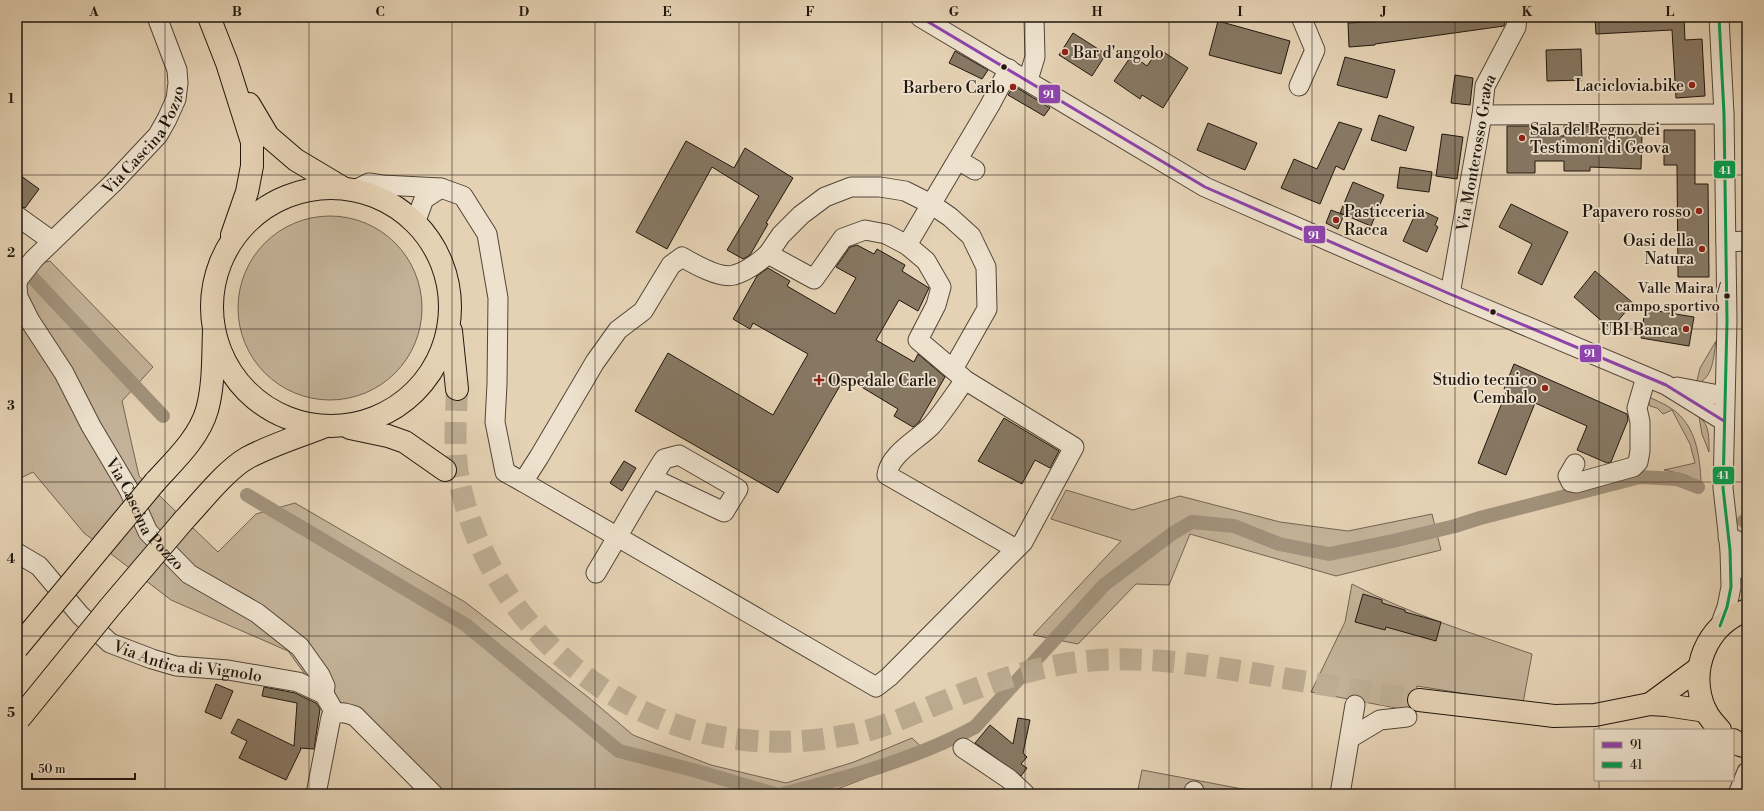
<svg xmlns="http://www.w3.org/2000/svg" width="1764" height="811" viewBox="0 0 1764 811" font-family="'Libre Bodoni',serif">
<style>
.green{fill:#c4b298;stroke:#726453}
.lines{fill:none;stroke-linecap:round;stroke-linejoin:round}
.canal{stroke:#a2927c;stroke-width:14}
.building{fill:#877864;stroke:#21170e}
.major-tunnel{stroke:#bead93;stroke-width:22;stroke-dasharray:22 11;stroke-linecap:butt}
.minor-casing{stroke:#524638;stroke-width:21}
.major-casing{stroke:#21170e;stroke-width:24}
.highway-casing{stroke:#21170e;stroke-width:24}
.minor{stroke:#eee2ce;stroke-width:19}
.major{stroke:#e5d2b4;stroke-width:22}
.highway{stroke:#e5d2b4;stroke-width:22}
.highway-bridge-casing{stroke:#21170e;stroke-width:24;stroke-linecap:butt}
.highway-bridge{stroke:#e5d2b4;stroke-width:22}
.bus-1-casing{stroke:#eee2ce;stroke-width:6}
.bus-2-casing{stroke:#eee2ce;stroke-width:6}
.bus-1{stroke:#8e44ad;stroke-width:3}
.bus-2{stroke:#029f4e;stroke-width:3}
.grid{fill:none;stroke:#21170e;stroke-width:1;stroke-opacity:0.55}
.poi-dot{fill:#8f2418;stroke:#eee2ce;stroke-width:1.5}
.bus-dot{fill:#21170e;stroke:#eee2ce;stroke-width:1.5}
.labels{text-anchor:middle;stroke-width:3.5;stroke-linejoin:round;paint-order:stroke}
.bus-label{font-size:15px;fill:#21170e;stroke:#eee2ce;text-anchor:end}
.poi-label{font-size:16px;fill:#21170e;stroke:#eee2ce;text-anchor:end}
.street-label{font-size:16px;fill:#21170e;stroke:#eee2ce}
.line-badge{stroke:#eee2ce;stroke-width:1.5}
.badge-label{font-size:11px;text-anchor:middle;font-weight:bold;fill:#fff}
.neatline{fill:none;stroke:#21170e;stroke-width:1.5}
.grid-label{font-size:13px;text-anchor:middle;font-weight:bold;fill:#21170e}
</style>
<rect width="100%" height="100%" fill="#e5d2b4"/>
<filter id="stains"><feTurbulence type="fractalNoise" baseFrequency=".005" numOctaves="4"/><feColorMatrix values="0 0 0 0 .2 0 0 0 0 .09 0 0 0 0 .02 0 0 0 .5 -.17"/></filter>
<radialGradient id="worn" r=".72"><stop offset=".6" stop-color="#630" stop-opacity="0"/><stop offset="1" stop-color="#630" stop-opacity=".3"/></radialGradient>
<g class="green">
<circle cx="330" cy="308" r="92"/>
<polygon points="17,255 31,266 50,261 153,367 122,401 139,476 218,552 256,514 295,503 465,602 588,697 633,735 711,765 786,783 854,762 912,738 929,754 824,794 446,794 307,677 288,651 171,600 84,533 33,472 17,480"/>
<path d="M1716,341C1713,359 1714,376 1696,385L1700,368Z"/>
<path d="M1649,397C1657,401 1665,404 1672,409C1696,425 1700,456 1701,483L1686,475L1664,470L1695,463L1690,444L1672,410L1663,414L1657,408L1650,406L1648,398Z"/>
<path d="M1699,417C1710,424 1709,440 1709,452L1702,434Z"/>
<polygon points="1066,490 1133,510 1180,496 1280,522 1348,531 1432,514 1441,550 1336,576 1190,534 1169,585 1136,584 1078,644 1033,635 1121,541 1051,519"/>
<path d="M1352,584C1409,614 1472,633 1532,654L1523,703L1417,686L1412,711L1311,692L1345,622Z"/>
<polygon points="1142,770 1269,794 1137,794"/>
</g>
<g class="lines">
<g class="canal">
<polyline points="17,265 28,273 163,416"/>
<polyline points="247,495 466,625 619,751 693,770 775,794"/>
<polyline points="1744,521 1747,523"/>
<path d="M782,794C846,778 916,759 975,727L1104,585L1173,533L1192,522L1234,526L1279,544L1329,554L1393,541L1455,526L1480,518L1640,477L1677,479L1698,487"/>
</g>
</g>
<g class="building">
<polygon points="1384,17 1506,17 1504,26 1375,44 1375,45 1349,47 1348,23 1385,21"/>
<polygon points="1595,17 1684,17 1685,40 1702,39 1705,96 1676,98 1672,30 1596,34"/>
<polygon points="1218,21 1290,41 1281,74 1209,55"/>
<polygon points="1073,33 1106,54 1092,76 1059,55"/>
<polygon points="1159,49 1188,68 1163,108 1142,95 1140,99 1114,81 1132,55 1147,66"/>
<polygon points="1581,49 1582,80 1547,81 1546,50"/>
<polygon points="955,51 988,70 982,79 949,63"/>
<polygon points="1345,57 1395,70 1387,98 1337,85"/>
<polygon points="1455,75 1473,78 1470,105 1451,103"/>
<polygon points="1014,86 1050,108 1044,116 1008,95"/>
<polygon points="1379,115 1414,127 1406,151 1371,140"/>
<polygon points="1339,122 1362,129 1344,170 1336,166 1320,204 1281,188 1294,159 1317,169"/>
<polygon points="1208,123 1257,143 1245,170 1197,150"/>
<polygon points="1507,126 1535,126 1535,135 1564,136 1564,126 1590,126 1590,130 1642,132 1641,169 1590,167 1590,171 1564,171 1564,161 1535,161 1535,173 1507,173"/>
<polygon points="1664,130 1695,130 1695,184 1708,184 1709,277 1678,277 1677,165 1664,165"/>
<polygon points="1442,134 1463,137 1457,179 1436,176"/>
<polygon points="686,141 734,168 745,148 793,178 766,223 768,224 750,255 743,259 727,250 759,196 712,167 667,249 636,232"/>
<polygon points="1400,167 1432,172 1429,192 1397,188"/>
<polygon points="17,173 39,189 25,208 17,205"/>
<polygon points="1353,182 1384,195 1371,226 1340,213"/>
<polygon points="1511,204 1568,232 1542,285 1518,273 1532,244 1499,227"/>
<polygon points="1331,210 1344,215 1338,229 1326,223"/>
<polygon points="1421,210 1438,218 1435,225 1438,227 1427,252 1403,241 1414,217 1418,218"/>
<polygon points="857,245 874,254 877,249 905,265 902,271 929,288 918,311 899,300 876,340 914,362 918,354 945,377 919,422 913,427 894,416 898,409 845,377 778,493 635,411 668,353 773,415 808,354 753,323 750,329 733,319 757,276 768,268 790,281 787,286 835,314 856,278 836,267 850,247"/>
<polygon points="1595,271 1633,303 1611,329 1574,297"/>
<polygon points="1645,309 1694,317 1689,346 1641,338"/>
<polygon points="1514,364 1627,414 1628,420 1611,462 1607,463 1577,450 1587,426 1535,403 1506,475 1478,463 1507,390 1504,389"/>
<polygon points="1004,418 1059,451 1050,468 1035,460 1022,484 978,461"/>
<polygon points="624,461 636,468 622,491 610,483"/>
<polygon points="1363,594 1382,600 1382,603 1405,610 1405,612 1441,622 1436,641 1386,627 1385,630 1355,622"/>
<polygon points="216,684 233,691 221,719 205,712"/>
<polygon points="264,687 295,693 316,703 320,709 314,749 300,748 301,749 286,780 239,758 247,741 231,733 238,719 294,746 297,703 262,696"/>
<polygon points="1018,718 1030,720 1023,753 1027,757 1021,764 1027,768 1021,776 975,743 990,725 1013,744"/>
</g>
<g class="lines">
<path class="major-tunnel" d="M457,389C456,421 453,454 460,485C491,623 616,733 757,741C787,743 817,741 847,735C878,730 908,716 937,704C985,684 1034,666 1086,661C1149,655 1209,666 1271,676C1320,684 1370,692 1419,700"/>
<g class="minor-casing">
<g id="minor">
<polyline points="920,17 1205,187 1450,294 1666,385 1724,421"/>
<polyline points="1719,17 1724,114 1727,321 1723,488 1730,550 1731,587 1727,607 1720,626"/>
<polyline points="1028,80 1035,57 1034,17"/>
<polyline points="1299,86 1315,50 1301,17"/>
<polyline points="1482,115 1724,114"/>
<polyline points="958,160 975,170"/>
<polyline points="355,190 369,183 382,185 441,188"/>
<polyline points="17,216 52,241"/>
<path d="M415,223L424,199L441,188L463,196L487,234L498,298L497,384L495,422L505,472L523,482L539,457L595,362L618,330L643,311L671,265L682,257C694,264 720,279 734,275C746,272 759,262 768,254L814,279L843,238L865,230L886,234L907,245L990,105L1009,69"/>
<polyline points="1726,242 1747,241"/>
<polyline points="907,245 926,261 941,287 936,305 918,340 963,378"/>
<polyline points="768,254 781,235 801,215 825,197 851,187 880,187 905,191 931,204 950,217 971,236 986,267 987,309 953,369"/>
<path id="s1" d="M17,283L19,278L34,259L113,183L158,135L167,119L176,99L178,83L177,70L157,17"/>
<path id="s2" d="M17,286L18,297L30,321L64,373L91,426L129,490L148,532L189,574L257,613L300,647L320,675L325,686L324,694"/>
<path id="s3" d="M1450,294L1482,115L1485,86L1516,27L1517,17"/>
<polyline points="1677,387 1724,396"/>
<polyline points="1575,464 1568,476 1571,482 1576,483 1633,467 1638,462 1640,451 1640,422 1637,408 1646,377"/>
<path d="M523,482L876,687L889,677L1023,542L1074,447L965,380C954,395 944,411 932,425C919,439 889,454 887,475L1016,549"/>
<polyline points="1728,537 1747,545"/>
<polyline points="1730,550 1747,571"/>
<path id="s4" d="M17,553L39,566L80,615L110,643L152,659L176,666L228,670L298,682L324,694L335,713"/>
<path d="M596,573C619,535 640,496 664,459L679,455L738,489L724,512L652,478"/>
<polyline points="1350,738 1380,720 1407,717"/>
<polyline points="963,748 1009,779 1025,794"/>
<path d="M316,794L331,717C339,710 346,713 355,716L433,794"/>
<polyline points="1193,794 1194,791"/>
<polyline points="1340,794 1355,705"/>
<polyline points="1738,794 1747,772"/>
</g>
</g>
<g class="major-casing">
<g id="major">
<polyline points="209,17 227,63 252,142 252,166 247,192 232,235"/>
<polyline points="249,104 268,136 296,160 343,188"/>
<circle cx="331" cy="307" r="119"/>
<polyline points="451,331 457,389"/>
<polyline points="350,428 388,436 405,442 445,470"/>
<polyline points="1419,700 1554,716 1595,715 1650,704 1666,705 1706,711"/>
<polyline points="1650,704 1699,668"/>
<path d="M1720,730C1715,724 1708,717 1705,710C1688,670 1706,625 1747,610"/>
<polyline points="1733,740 1740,745 1747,747"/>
</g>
</g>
<g class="highway-casing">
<g id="highway">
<path d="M155,482C174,461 199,438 207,410C214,385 213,356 214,330"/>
<path d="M184,520C202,501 225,471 247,458C271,445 298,437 323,427"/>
</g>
</g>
<use href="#minor" class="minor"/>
<use href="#major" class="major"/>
<use href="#highway" class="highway"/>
<g class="highway-bridge-casing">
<g id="highway-bridge">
<polyline points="17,648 155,482"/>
<polyline points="19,719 110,607 184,520"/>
</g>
</g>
<use href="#highway-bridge" class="highway-bridge"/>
<g class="bus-1-casing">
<polyline id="bus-1" points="920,17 1205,187 1450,294 1666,385 1724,421"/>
</g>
<g class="bus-2-casing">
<polyline id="bus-2" points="1719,17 1724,114 1727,321 1723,488 1730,550 1731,587 1727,607 1720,626"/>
</g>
<use href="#bus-1" class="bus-1"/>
<use href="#bus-2" class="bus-2"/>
</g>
<path class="grid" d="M165,17V794M309,17V794M452,17V794M595,17V794M739,17V794M882,17V794M1025,17V794M1169,17V794M1312,17V794M1455,17V794M1599,17V730M17,175H1747M17,329H1747M17,482H1747M17,636H1747M1599,780V794"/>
<g class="poi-dot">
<circle cx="1065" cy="52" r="4"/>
<circle cx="1692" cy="85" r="4"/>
<circle cx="1013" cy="87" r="4"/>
<circle cx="1522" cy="138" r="4"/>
<circle cx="1699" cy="211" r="4"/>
<circle cx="1336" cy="220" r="4"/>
<circle cx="1702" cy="249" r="4"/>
<circle cx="1686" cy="329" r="4"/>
<path d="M817 374h4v4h4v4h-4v4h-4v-4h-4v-4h4z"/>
<circle cx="1545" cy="388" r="4"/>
</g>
<g class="bus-dot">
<circle cx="1004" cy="67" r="3.5"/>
<circle cx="1727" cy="296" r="3.5"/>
<circle cx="1493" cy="312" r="3.5"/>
</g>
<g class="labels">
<g class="bus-label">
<text x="1720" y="293">Valle Maira /<tspan x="1720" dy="18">campo sportivo</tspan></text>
</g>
<g class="poi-label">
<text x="1073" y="58" text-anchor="start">Bar d'angolo</text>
<text x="1684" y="91">Laciclovia.bike</text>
<text x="1005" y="93">Barbero Carlo</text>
<text x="1530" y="135" text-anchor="start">Sala del Regno dei<tspan x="1530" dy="18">Testimoni di Geova</tspan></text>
<text x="1344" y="217" text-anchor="start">Pasticceria<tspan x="1344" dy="18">Racca</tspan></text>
<text x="1691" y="217">Papavero rosso</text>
<text x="1694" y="246">Oasi della<tspan x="1694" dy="18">Natura</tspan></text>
<text x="1678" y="335">UBI Banca</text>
<text x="1537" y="385">Studio tecnico<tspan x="1537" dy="18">Cembalo</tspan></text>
<text x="828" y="386" text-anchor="start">Ospedale Carle</text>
</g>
<g class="street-label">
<text dy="6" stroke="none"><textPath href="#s1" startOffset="193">Via Cascina Pozzo</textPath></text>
<text dy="6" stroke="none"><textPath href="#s3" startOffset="144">Via Monterosso Grana</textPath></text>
<text dy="6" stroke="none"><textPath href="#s2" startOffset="263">Via Cascina Pozzo</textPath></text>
<text dy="6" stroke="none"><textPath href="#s4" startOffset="211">Via Antica di Vignolo</textPath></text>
</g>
</g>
<g class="line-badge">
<rect x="1038" y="84" width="23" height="20" rx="4" fill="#8e44ad"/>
<rect x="1713" y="160" width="23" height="19" rx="4" fill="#029f4e"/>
<rect x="1303" y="225" width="23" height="19" rx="4" fill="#8e44ad"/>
<rect x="1579" y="344" width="23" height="19" rx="4" fill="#8e44ad"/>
<rect x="1712" y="466" width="23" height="19" rx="4" fill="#029f4e"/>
</g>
<g class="badge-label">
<text x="1049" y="98">91</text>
<text x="1725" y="174">41</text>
<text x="1314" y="239">91</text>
<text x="1590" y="357">91</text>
<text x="1723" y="479">41</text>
</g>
<rect width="1764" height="811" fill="none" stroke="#e5d2b4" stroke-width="44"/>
<rect x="1594" y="729" width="140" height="52" fill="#eee2ce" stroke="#9c9181"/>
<rect x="1602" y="742" width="20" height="6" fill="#8e44ad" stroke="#9c9181"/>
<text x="1630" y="749" font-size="12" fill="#21170e">91</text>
<rect x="1602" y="762" width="20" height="6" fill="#029f4e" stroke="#9c9181"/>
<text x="1630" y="769" font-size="12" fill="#21170e">41</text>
<path d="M32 773v6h103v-6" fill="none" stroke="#21170e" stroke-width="2"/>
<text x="38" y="773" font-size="12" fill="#21170e" stroke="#eee2ce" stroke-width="3" paint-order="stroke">50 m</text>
<rect x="22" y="22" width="1720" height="767" class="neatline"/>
<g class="grid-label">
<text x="94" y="16">A</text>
<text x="237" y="16">B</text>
<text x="380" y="16">C</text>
<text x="524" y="16">D</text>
<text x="667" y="16">E</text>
<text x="810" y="16">F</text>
<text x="954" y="16">G</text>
<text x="1097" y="16">H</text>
<text x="1240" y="16">I</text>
<text x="1384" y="16">J</text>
<text x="1527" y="16">K</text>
<text x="1670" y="16">L</text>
<text x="11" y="103">1</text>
<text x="11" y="257">2</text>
<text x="11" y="410">3</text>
<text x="11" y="563">4</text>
<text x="11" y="717">5</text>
</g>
<rect width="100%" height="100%" filter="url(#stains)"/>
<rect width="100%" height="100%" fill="url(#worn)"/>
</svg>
